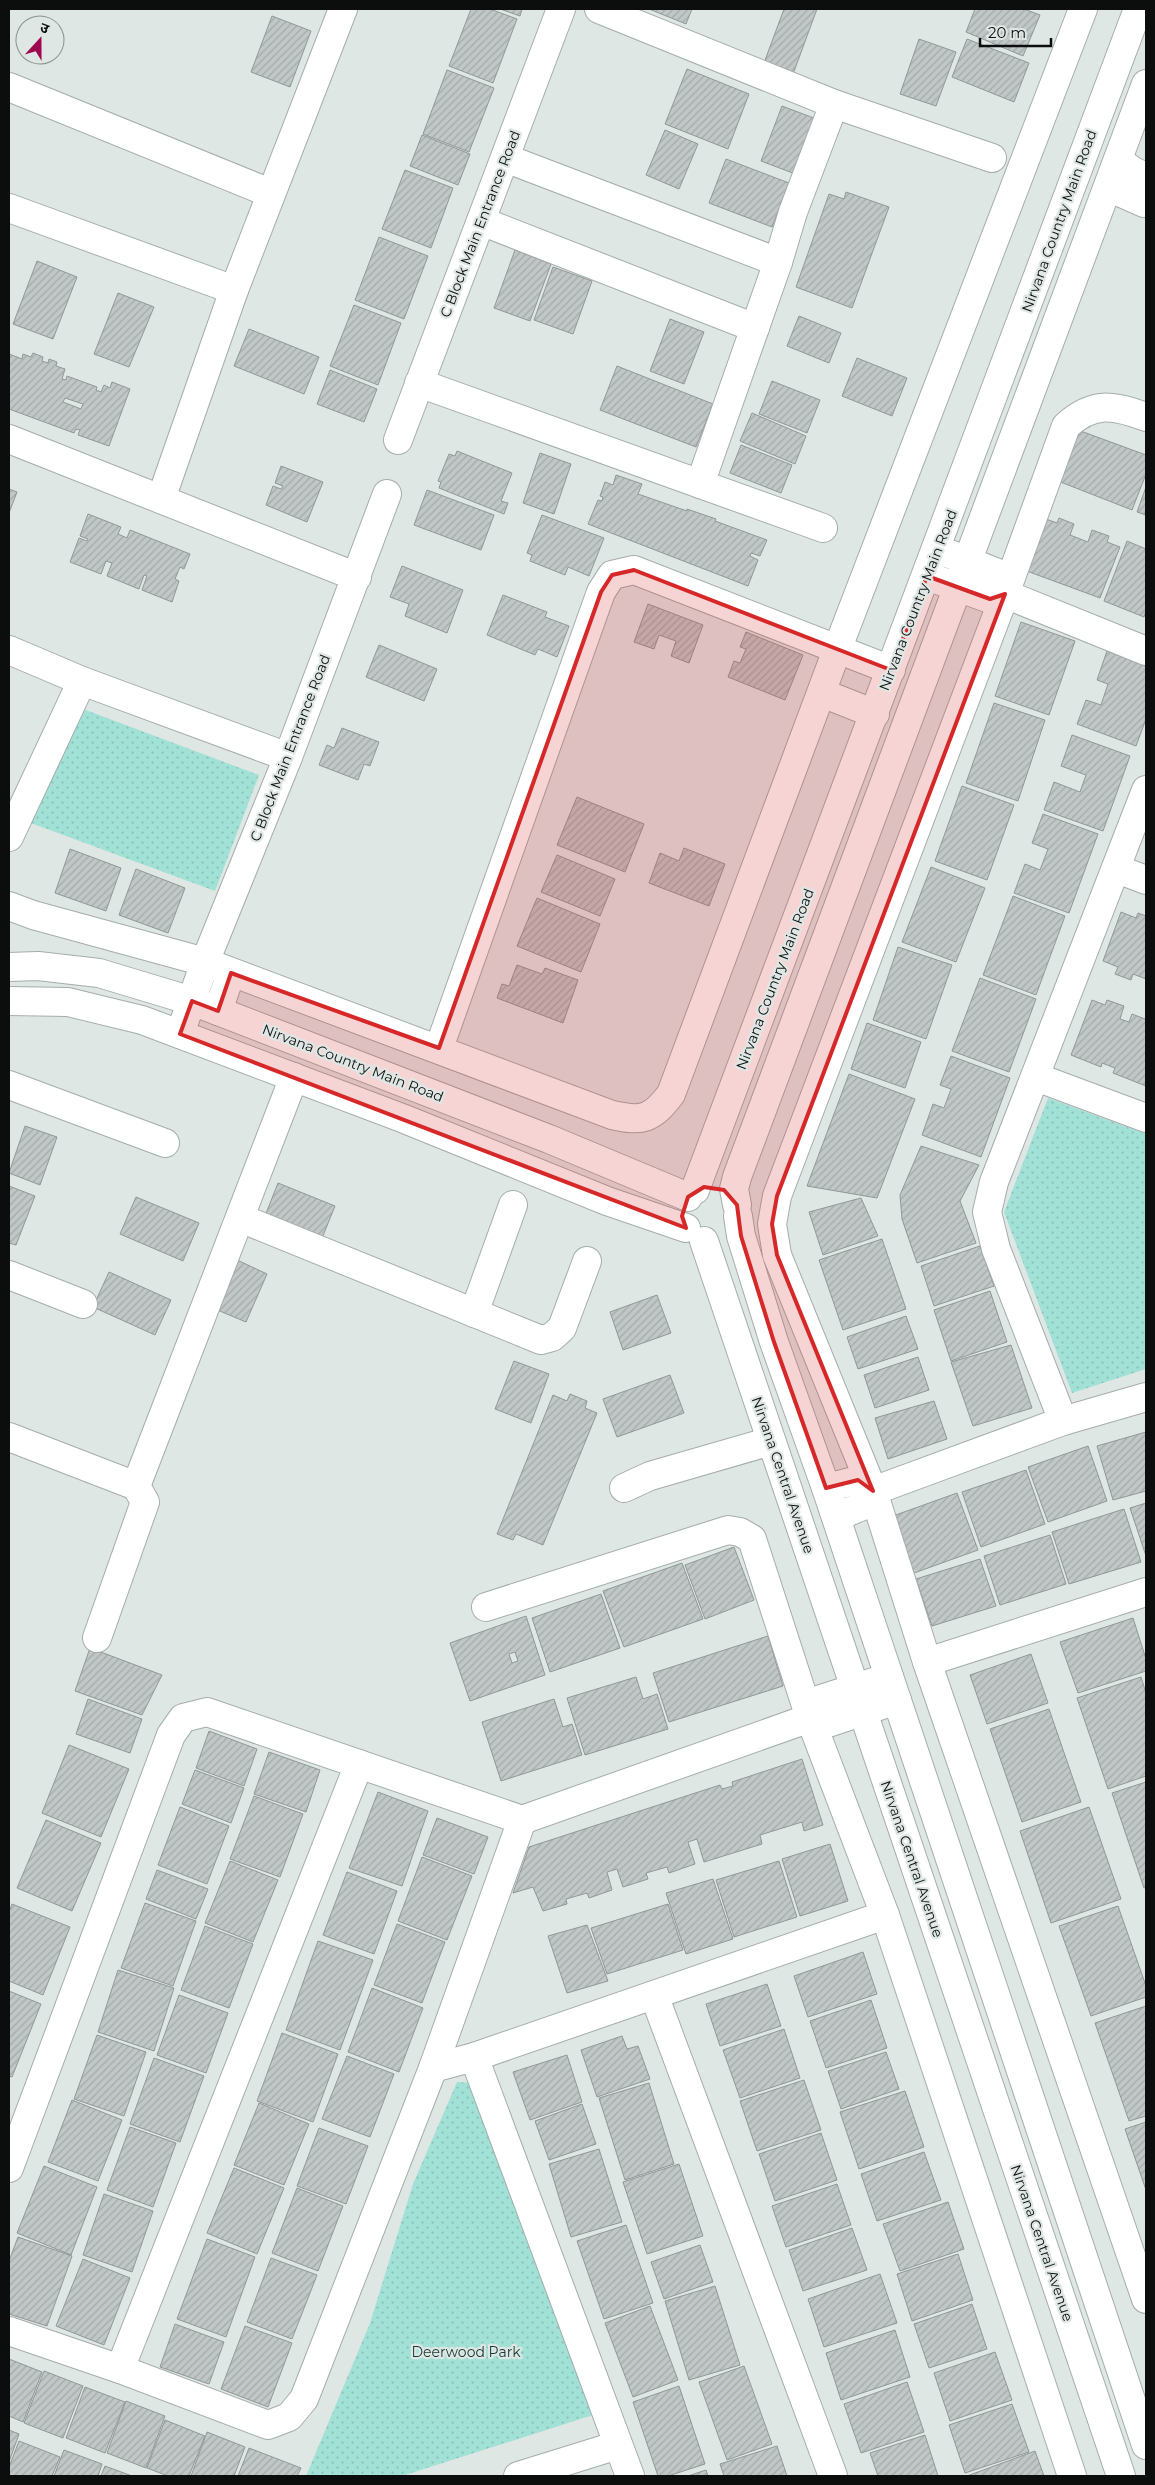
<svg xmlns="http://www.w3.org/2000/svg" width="1155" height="2485" viewBox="0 0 1155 2485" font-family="Montserrat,'Noto Sans Devanagari',sans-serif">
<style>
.grass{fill:url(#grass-dots)}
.building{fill:url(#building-hatch);stroke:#909896;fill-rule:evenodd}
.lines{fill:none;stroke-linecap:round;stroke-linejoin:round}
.minor-casing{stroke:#a5adab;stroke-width:30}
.tertiary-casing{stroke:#a5adab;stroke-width:30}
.minor{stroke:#fff;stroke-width:28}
.tertiary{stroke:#fff;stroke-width:28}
.marked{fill:#d62828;fill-opacity:0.2;stroke:#d62828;stroke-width:4;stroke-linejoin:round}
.labels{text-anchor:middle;stroke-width:4.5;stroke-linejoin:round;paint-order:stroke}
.street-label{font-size:14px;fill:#0b0e0d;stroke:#dfe7e5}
.park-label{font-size:14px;fill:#163732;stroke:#dfe7e5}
</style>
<defs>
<pattern id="grass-dots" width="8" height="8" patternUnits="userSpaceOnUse" patternTransform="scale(1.25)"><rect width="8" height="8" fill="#a2e1d6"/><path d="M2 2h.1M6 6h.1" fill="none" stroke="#8ac0b6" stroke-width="1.8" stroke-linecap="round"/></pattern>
<pattern id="building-hatch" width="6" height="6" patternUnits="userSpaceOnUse" patternTransform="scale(1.25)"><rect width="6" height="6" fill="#c0c7c6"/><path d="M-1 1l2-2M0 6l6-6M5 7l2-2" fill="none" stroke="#a4aaa9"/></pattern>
</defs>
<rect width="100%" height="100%" fill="#dfe7e5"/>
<g class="grass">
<polygon points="75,706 259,775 215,891 28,822"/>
<polygon points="1048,1098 1146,1134 1146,1369 1072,1393 1004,1212"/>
<polygon points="457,2082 474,2083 593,2415 402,2476 306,2476 370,2323 413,2184"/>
</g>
<g class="building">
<polygon points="471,9 490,9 517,19 493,83 449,66"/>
<polygon points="500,9 522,9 520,16"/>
<polygon points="649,9 692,9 686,24"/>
<polygon points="784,9 817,9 793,74 764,63"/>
<polygon points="975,9 1024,9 1040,15 1023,56 966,32"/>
<polygon points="272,16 311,31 290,87 251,72"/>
<polygon points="919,39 956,52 936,106 900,94"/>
<polygon points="967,39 1029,63 1014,102 952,77"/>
<polygon points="687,69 749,94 728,149 665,124"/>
<polygon points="447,70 494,88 469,152 423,134"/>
<polygon points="782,106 819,120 798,175 761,161"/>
<polygon points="665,130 698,144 679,189 646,175"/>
<polygon points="422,135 470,154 458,185 410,166"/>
<polygon points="726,159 789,183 772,227 709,203"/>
<polygon points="405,170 453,188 431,248 382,229"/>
<polygon points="846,192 889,207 852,308 796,287 829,194 844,199"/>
<polygon points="379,237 428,256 404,319 355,300"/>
<polygon points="515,250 551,264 530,321 494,308"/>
<polygon points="37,261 77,277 53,339 13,324"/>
<polygon points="553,267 592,281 573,334 534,320"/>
<polygon points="118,293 154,307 129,367 94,354"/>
<polygon points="354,305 401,323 378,385 330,366"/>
<polygon points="799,316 841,333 829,363 787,346"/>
<polygon points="670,319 704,332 684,384 650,371"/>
<polygon points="249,329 319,357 304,394 234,366"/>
<path d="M33,353L43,357L42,361L48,363L49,359L57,362L56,366L65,369L62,379L66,380L67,376L97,387L96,390L101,392L104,385L110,388L112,382L130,389L109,446L78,435L80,430L76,429L74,433L9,409V354L22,359L23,354L31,357ZM65,398L83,404L81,409L63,402Z"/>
<polygon points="857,358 907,378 892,416 842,396"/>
<polygon points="617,366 713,404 696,447 600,410"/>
<polygon points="330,370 377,389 364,422 317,404"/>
<polygon points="772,381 820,400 807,433 759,414"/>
<polygon points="752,413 806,436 795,464 740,441"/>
<polygon points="1078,430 1146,455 1146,474 1132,510 1058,481"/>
<polygon points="741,445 792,465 781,493 730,473"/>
<polygon points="457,451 512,473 501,501 508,503 504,514 439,488 441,482 438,481 449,454 455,456"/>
<polygon points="540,453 571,464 554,514 523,503"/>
<polygon points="281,466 323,482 307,522 266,505 273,486 281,489 283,486 275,483"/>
<polygon points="616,475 642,484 638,494 687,511 687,509 716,519 715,521 767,540 760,556 751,553 750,556 758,560 748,586 588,524 598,500 602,501 603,497 600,496 605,482 613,485"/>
<polygon points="1146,487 1146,515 1137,512"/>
<polygon points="9,489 17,492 9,513"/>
<polygon points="427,490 494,515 481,550 414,525"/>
<polygon points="88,514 121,527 118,534 127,538 130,530 190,554 184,569 180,567 175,579 179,581 172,602 142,590 147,576 144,575 139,589 107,576 112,563 106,561 101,574 70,562 79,538 87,541 88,539 80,536"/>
<polygon points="542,515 604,538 589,576 568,567 565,575 530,561 532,555 527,553"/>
<polygon points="1043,518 1057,523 1059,518 1074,524 1070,535 1088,542 1092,530 1109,536 1107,542 1120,547 1100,598 1024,570"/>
<polygon points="1127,541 1146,549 1146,611 1144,617 1104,601"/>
<polygon points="402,566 463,590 447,633 405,616 409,604 390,597"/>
<polygon points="503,595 547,612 545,617 569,626 557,657 538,649 535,655 487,635"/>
<polygon points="648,604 703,625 689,663 671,656 676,641 659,635 654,649 634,642"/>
<polygon points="1021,622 1075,641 1049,715 995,696"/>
<polygon points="746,632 803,655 785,700 728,677 734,661 740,663 746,649 740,647"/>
<polygon points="379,645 437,669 424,701 366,677"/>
<polygon points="1107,651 1146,666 1146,719 1136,746 1077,724 1086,700 1101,705 1108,684 1097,680"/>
<polygon points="994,703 1045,720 1018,801 966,783"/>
<polygon points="342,728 379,742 370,766 364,764 358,780 319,765 327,745 334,748"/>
<polygon points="1072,735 1130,756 1103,831 1044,810 1054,782 1080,792 1086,775 1061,766"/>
<polygon points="962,786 1014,805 987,880 935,861"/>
<polygon points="577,797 644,824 625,872 557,845"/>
<polygon points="1043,814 1098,834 1069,913 1014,893 1025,864 1040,870 1048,849 1032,843"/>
<polygon points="684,848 725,864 709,906 649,883 660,853 679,861"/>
<polygon points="70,849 121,868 106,911 55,893"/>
<polygon points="557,855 615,879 600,916 541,892"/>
<polygon points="931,867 985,888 956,962 902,942"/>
<polygon points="136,869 185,888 168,933 119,915"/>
<polygon points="1013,896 1065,916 1036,995 983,975"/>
<polygon points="537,898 600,924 581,972 517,946"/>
<polygon points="1121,912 1136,918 1138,913 1146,916 1146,979 1133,974 1131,980 1115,974 1118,967 1103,961"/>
<polygon points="898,947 952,965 926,1039 873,1020"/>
<polygon points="517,965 542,974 545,968 578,980 563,1023 497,998 502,984 509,986"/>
<polygon points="980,978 1036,999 1009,1072 952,1051"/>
<polygon points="1092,1000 1105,1005 1107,1000 1124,1006 1120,1019 1129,1022 1132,1014 1145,1019 1146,1017 1146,1086 1113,1073 1115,1068 1102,1063 1101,1067 1071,1055"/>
<polygon points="867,1023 921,1042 905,1088 851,1069"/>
<polygon points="951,1056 1010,1078 981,1157 922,1135 933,1104 944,1108 951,1089 940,1085"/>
<polygon points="849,1074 915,1099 877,1198 807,1186"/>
<polygon points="25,1126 57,1137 40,1185 9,1173"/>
<polygon points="921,1146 979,1165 960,1201 976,1243 917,1263 902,1219 900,1195"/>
<polygon points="278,1183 335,1206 322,1238 265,1216"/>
<polygon points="9,1186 35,1196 16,1245 9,1243"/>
<polygon points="136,1197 199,1223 183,1261 120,1234"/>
<polygon points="861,1198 878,1236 823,1255 809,1212"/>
<polygon points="882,1239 906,1309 843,1330 819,1260"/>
<polygon points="980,1246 994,1286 934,1306 921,1266"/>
<polygon points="237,1260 267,1274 246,1322 215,1309"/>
<polygon points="109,1272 171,1300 155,1335 93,1307"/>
<polygon points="990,1291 1007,1342 951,1361 934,1310"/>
<polygon points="657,1295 671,1333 623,1350 610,1312"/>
<polygon points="906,1316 918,1349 858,1369 847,1337"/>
<polygon points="1011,1345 1032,1408 973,1426 951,1362"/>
<polygon points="918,1357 929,1390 875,1408 864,1375"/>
<polygon points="514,1361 549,1374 531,1423 495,1409"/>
<polygon points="670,1375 684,1413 617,1437 603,1399"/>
<polygon points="570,1394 587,1401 585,1408 597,1413 543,1545 516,1534 513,1540 497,1534 553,1395 567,1401"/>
<polygon points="934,1401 947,1439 888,1459 875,1418"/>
<polygon points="1146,1432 1146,1491 1113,1500 1097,1446"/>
<polygon points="1088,1446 1107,1501 1048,1522 1028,1467"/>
<polygon points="1026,1470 1045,1524 981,1547 962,1492"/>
<polygon points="957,1493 978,1550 914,1573 893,1516"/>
<polygon points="1146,1503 1146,1556 1130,1508"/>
<polygon points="1124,1509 1141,1562 1069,1584 1052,1532"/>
<polygon points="1050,1535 1066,1584 1000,1605 984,1556"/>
<polygon points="734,1547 754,1600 705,1619 685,1565"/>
<polygon points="980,1559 996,1606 932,1626 916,1579"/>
<polygon points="682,1563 703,1619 624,1647 603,1591"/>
<polygon points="601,1594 620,1648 550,1672 532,1618"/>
<path d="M526,1616L545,1675L470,1701L450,1643ZM515,1652L518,1661L512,1663L509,1654Z"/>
<polygon points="1133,1618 1146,1659 1146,1671 1078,1693 1060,1642"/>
<polygon points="768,1636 783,1686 669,1722 653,1673"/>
<polygon points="90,1648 162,1675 142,1715 75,1691"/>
<polygon points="1031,1654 1048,1703 987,1724 970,1675"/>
<polygon points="636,1677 643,1699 657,1694 668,1729 585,1755 567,1698"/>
<polygon points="1141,1677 1146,1693 1146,1776 1108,1789 1077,1698"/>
<polygon points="88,1699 142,1719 130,1753 76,1734"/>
<polygon points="554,1699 563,1727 572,1724 582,1755 501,1781 482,1722"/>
<polygon points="1049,1709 1081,1802 1022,1822 990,1729"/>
<polygon points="209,1731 257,1749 244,1786 196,1768"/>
<polygon points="69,1745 129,1769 101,1837 42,1813"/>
<polygon points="269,1752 320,1770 306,1812 254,1794"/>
<polygon points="802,1759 823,1825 804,1831 802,1822 760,1835 762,1844 704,1862 697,1839 688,1842 695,1864 669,1873 667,1867 646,1873 648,1879 623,1887 617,1869 607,1872 612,1890 589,1898 587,1893 566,1899 567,1904 543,1911 533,1887 513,1893 529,1847 720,1785 722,1789 733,1786 732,1782"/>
<polygon points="195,1770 244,1788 231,1823 182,1804"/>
<polygon points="1146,1782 1146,1887 1144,1888 1112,1793"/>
<polygon points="378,1792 428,1811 402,1886 349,1868"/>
<polygon points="254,1796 303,1814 280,1877 230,1859"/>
<polygon points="180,1807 229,1826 207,1884 158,1865"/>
<polygon points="1089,1807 1121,1899 1051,1923 1020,1831"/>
<polygon points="437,1818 488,1837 474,1874 423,1855"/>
<polygon points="46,1820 101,1843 72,1911 17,1888"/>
<polygon points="830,1844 848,1901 800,1916 782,1859"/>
<polygon points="422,1857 472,1876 447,1940 398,1921"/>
<polygon points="230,1861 278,1880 253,1942 205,1923"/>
<polygon points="779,1861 797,1917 734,1937 716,1880"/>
<polygon points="157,1870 208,1889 196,1919 146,1899"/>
<polygon points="347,1872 397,1891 374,1954 323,1935"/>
<polygon points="713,1879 733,1939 686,1954 666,1893"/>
<polygon points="145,1903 196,1921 173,1986 121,1968"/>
<polygon points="12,1904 70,1927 43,1995 9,1981 9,1912"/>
<polygon points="668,1904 683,1950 607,1974 591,1928"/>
<polygon points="1118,1906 1146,1986 1146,1997 1091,2016 1059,1926"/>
<polygon points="397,1924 445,1942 422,2003 374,1985"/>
<polygon points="587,1925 608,1981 567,1993 548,1936"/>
<polygon points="205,1926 253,1944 229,2008 181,1990"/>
<polygon points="318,1941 373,1960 340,2050 286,2030"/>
<polygon points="863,1952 877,1994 808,2017 794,1976"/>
<polygon points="118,1970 174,1988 154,2051 98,2032"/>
<polygon points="767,1984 781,2026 720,2046 706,2004"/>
<polygon points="372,1988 423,2008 399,2072 348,2052"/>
<polygon points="9,1991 41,2004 12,2077 9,2076"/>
<polygon points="179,1995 228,2013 206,2073 157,2055"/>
<polygon points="871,2000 887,2048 826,2068 810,2021"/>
<polygon points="1146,2006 1146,2116 1129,2121 1095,2023"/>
<polygon points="784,2029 800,2078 740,2098 723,2050"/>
<polygon points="282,2033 338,2054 313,2122 257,2101"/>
<polygon points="97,2035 146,2052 124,2116 74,2099"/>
<polygon points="622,2036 627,2049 638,2046 650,2079 597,2097 581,2050"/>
<polygon points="886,2052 899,2089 841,2109 828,2071"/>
<polygon points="567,2055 582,2102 530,2120 513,2072"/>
<polygon points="347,2056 394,2074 370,2137 322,2119"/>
<polygon points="154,2058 204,2076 180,2142 130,2124"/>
<polygon points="804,2080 821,2130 757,2151 740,2101"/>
<polygon points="649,2083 674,2164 625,2180 599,2098"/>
<polygon points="905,2091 924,2147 859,2169 840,2112"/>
<polygon points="72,2100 122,2120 98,2181 48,2162"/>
<polygon points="259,2103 309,2124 284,2185 234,2165"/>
<polygon points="582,2104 596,2144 549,2160 535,2121"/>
<polygon points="1146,2122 1146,2190 1125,2129"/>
<polygon points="130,2127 176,2143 153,2207 107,2190"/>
<polygon points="319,2128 368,2146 346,2204 297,2186"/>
<polygon points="821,2133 837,2180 775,2201 759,2154"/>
<polygon points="599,2149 622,2222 571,2237 549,2164"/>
<polygon points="924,2152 941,2200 877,2221 861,2174"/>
<polygon points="679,2164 703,2236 647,2254 623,2182"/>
<polygon points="44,2166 97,2187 71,2255 17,2233"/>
<polygon points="234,2168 284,2188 257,2254 207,2233"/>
<polygon points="837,2184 851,2225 786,2247 772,2206"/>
<polygon points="297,2188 343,2206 318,2271 272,2253"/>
<polygon points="104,2194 153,2211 132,2272 83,2255"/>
<polygon points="948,2202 964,2249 900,2271 883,2224"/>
<polygon points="626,2225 653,2303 604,2319 577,2241"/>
<polygon points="852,2228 867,2270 803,2291 789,2250"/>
<polygon points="18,2237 72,2256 47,2326 9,2314 9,2261"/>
<polygon points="207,2239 255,2257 226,2337 177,2319"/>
<polygon points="700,2245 713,2282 664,2299 651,2262"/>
<polygon points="958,2254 973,2300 912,2321 897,2274"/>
<polygon points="271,2258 317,2275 292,2339 247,2322"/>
<polygon points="83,2259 130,2278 104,2345 56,2326"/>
<polygon points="880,2274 897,2323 824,2347 808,2299"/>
<polygon points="715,2286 740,2365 689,2380 665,2301"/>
<polygon points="972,2304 987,2349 929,2368 914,2324"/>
<polygon points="650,2306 678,2380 633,2397 605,2323"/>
<polygon points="175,2324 224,2342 209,2384 160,2367"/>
<polygon points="245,2326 292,2343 268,2407 221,2389"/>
<polygon points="895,2330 910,2377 841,2400 826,2353"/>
<polygon points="995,2352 1012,2400 950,2421 934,2373"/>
<polygon points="9,2359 42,2372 23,2422 9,2416"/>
<polygon points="744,2366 772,2444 727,2460 699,2382"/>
<polygon points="44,2371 83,2386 63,2438 24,2423"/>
<polygon points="907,2382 924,2432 861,2453 844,2404"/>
<polygon points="679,2386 705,2464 668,2476 658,2476 633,2402"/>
<polygon points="85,2387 125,2402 105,2453 66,2438"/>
<polygon points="126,2401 165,2416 146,2468 107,2453"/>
<polygon points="1012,2404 1029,2452 965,2473 949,2425"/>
<polygon points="165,2420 205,2436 189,2476 168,2476 147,2468"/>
<polygon points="9,2430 19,2434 9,2462"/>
<polygon points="207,2432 245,2447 234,2476 191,2476"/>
<polygon points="925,2435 938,2476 878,2476 870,2453"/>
<polygon points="19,2441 60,2457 52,2476 9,2476 9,2467"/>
<polygon points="777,2446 787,2476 724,2476 720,2464"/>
<polygon points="249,2448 301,2468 297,2476 238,2476"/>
<polygon points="64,2450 102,2464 98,2476 54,2476"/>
<polygon points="1035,2451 1044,2476 967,2476"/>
<polygon points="105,2466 132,2476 101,2476"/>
<polygon points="706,2470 708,2476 688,2476"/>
</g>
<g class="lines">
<g class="minor-casing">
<g id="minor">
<polyline points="599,9 834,104 992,158"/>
<polyline points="9,87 270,193"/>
<polyline points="505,158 778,262"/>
<polyline points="1118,160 1133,171 1146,177"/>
<polyline points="1108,187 1144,203"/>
<polyline points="9,208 234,290"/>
<polyline points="481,221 755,328"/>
<polyline points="419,383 823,528"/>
<path d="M1146,417C1114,405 1093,401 1066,426L1005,594L777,1196L772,1224L777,1255L873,1491L927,1662L1146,2299"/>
<polyline points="9,439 357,577"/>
<polyline points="398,440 561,9"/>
<polyline points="700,484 778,262 793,212 834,104"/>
<polyline points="161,499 234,290 343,9"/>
<polyline points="937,549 1000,574 1005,594"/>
<polyline points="927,576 990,599 1005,594 1146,651"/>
<polyline points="9,650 82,681 288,757"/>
<polyline points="822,693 875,714"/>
<polyline points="9,837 82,681"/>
<polyline points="1117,869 1146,880"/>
<path d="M9,906L33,915L205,962L612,1115C643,1122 652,1119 671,1094L837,650L1083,9"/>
<polyline points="218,1011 231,973"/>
<polyline points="180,1034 205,962 288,757 387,494"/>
<polyline points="439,1048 601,592 612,575 634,570 891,670"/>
<polyline points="1036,1077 1146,1118"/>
<polyline points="9,1085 165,1143"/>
<polyline points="240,1218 541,1340 552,1337 562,1328 587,1261"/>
<polyline points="9,1275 83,1304"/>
<polyline points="474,1313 513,1205"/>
<polyline points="1063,1421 996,1249 987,1212 994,1182 1146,790"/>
<polyline points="9,1437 136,1486 145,1502 97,1638"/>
<polyline points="136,1486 294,1077"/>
<polyline points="624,1488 650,1476 771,1441"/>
<polyline points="826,1488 858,1480 873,1491"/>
<polyline points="836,1517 865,1505 873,1491 1063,1421 1146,1397"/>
<polyline points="486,1607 728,1530 740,1532 752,1539 810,1718 885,1915 1072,2476"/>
<polyline points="927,1662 1146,1592"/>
<polyline points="810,1718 818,1700 889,1677"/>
<polyline points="654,1995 833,2476"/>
<polyline points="474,2057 630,2476"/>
<polyline points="433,2068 474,2057 885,1915"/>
<polyline points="9,2168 171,1735 183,1718 207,1712 522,1820 810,1718 825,1724 897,1700"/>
<polyline points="9,2331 120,2369 268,2425 289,2417 304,2399 433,2068 522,1820"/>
<polyline points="120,2369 359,1764"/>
<polyline points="518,2476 618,2445"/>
</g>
</g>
<g class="tertiary-casing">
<g id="tertiary">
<polyline points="9,967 38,966 99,973 192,1001 549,1139 688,1197"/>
<polyline points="9,1001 68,1002 142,1020 402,1118 607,1201 686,1228"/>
<polyline points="695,1190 1138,9"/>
<polyline points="737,1205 734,1189 737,1177 1146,84"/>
<polyline points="738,1216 741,1236 774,1342 826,1488 1146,2445"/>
<polyline points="704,1241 1121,2476"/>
</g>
</g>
<use href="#minor" class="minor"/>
<use href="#tertiary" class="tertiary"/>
</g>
<path class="marked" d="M634,570L891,670L927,576L990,599L1005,594L777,1196L772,1224L777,1255L873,1491L858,1480L826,1488L774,1342L741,1236L737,1205L724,1190L704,1187L688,1197L682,1216L686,1228L180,1034L192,1001L218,1011L231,973L439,1048L601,592L612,575Z"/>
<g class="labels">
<g class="street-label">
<text transform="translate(1059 221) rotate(-70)" y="5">Nirvana Country Main Road</text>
<text transform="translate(480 224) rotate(-69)" y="5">C Block Main Entrance Road</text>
<text transform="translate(918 600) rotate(-69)" y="5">Nirvana Country Main Road</text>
<text transform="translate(290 748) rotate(-69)" y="5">C Block Main Entrance Road</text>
<text transform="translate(775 979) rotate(-69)" y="5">Nirvana Country Main Road</text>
<text transform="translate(353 1063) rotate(21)" y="5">Nirvana Country Main Road</text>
<text transform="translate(783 1475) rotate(71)" y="5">Nirvana Central Avenue</text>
<text transform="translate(912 1859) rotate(71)" y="5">Nirvana Central Avenue</text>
<text transform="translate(1042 2243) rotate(71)" y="5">Nirvana Central Avenue</text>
</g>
<g class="park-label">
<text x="466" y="2357">Deerwood Park</text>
</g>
</g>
<rect width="1155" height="2485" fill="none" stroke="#0b0e0d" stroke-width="20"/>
<g transform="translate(40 40) rotate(21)"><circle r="24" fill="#dfe7e5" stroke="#8a908f"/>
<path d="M0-4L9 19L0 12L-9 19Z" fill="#9f084f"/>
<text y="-8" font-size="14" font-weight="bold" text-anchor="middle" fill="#0b0e0d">उ</text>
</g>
<path d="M980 38v8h71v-8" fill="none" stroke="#0b0e0d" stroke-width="2.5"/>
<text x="988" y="38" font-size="15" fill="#0b0e0d" stroke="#dfe7e5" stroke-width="4" paint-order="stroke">20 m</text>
</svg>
